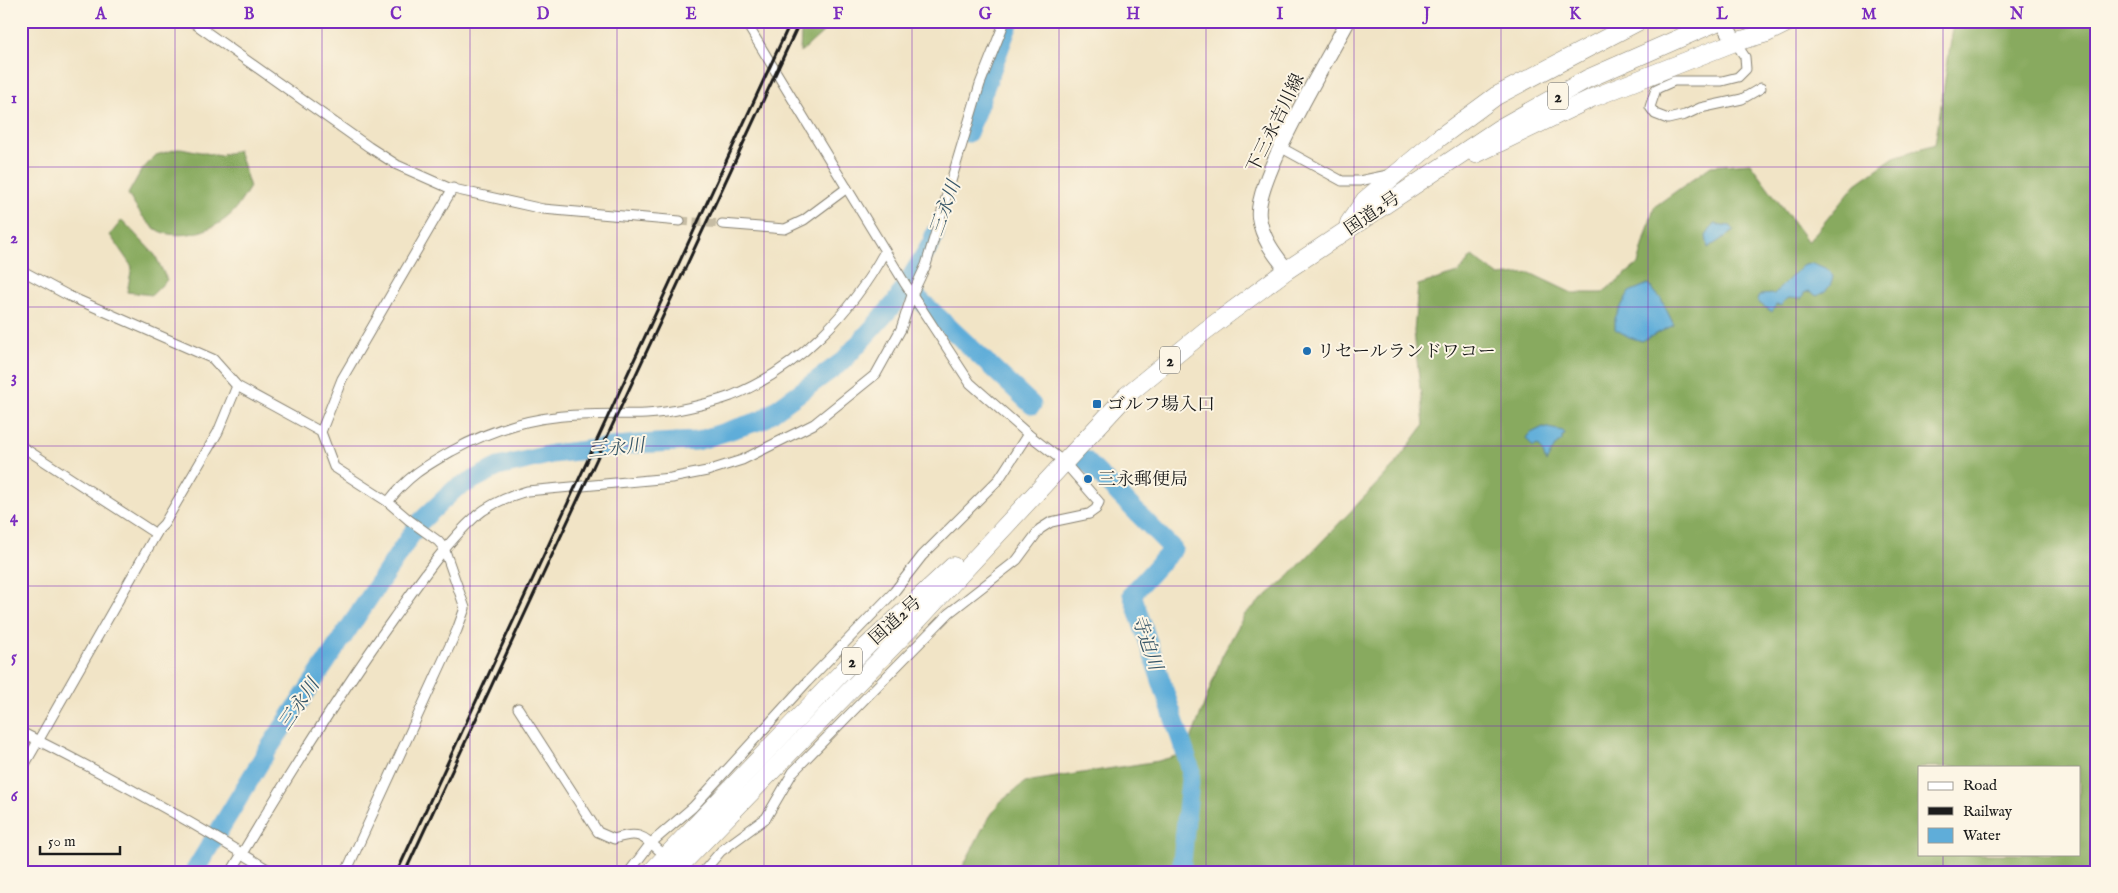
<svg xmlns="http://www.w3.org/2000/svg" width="2118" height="893" viewBox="0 0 2118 893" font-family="'IM FELL English','Noto Serif JP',serif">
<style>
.forest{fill:#88aa5e;stroke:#52633d;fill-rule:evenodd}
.water{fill:#5fadd9;stroke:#3e647a}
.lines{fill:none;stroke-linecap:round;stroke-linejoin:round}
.river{stroke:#5fadd9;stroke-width:19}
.street-tunnel{stroke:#c6bca4;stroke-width:9;stroke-dasharray:9 4.5;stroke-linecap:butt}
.street-casing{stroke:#868071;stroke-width:11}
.secondary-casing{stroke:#868071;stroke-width:16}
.primary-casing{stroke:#868071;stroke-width:17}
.highway-casing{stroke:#868071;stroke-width:19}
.street{stroke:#fff;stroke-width:9}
.secondary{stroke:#fff;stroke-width:14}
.primary{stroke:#fff;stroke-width:15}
.highway{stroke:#fff;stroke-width:18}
.rail{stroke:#1c1c1c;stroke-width:3}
.grid{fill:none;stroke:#7b2cbf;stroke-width:1;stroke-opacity:0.55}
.poi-dot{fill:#1f6fb2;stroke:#fcf5e5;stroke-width:2}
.labels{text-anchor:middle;stroke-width:4;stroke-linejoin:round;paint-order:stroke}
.shield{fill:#fcf5e5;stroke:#5f5d58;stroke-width:1}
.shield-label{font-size:16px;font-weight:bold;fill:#1c1c1c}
.street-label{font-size:18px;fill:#1c1c1c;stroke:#fcf5e5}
.poi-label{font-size:18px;fill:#1c1c1c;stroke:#fcf5e5;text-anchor:start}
.water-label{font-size:19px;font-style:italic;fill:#375668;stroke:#fcf5e5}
.neatline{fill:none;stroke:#7b2cbf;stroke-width:2}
.grid-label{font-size:16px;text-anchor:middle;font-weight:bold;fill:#7b2cbf}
</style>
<rect width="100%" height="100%" fill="#fcf5e5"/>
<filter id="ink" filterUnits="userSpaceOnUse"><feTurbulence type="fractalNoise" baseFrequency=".02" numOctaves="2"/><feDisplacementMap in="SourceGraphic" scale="10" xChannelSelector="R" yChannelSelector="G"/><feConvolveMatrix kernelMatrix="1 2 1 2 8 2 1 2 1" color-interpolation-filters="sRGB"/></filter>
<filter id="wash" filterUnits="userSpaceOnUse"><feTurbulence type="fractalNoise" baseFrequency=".0096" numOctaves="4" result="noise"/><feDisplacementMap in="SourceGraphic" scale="20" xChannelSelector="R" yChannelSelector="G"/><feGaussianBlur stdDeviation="1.12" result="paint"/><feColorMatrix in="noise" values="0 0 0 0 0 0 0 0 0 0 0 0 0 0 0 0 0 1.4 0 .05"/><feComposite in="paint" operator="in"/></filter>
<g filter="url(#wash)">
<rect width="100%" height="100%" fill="#f1e4c6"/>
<g class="forest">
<polygon points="806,21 835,21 800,53 801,32"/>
<path d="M1954,21H2097V872H960L985,824L999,803L1025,782L1158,761L1176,756L1192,737L1222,656L1245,614L1288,577L1393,467L1424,425L1414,332L1418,285L1458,273L1472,256L1499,276L1530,273L1572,293H1602L1638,264L1654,207L1711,166L1750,163L1808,242L1856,184L1894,157L1935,144ZM1919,767H2079V854H1919Z"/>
<path d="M181,148L220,156L238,150L250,187C245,195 240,203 235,210C219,229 187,239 164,233C149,229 135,207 128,194L141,171L156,155Z"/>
<polygon points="122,220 155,255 167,280 152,295 127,292 132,267 110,235"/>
</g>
<g class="water">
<polygon points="1714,224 1731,226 1734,231 1708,248 1706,236"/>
<path d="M1813,263L1825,268L1833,276C1832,287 1826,291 1817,296L1809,291L1804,293L1802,299L1789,298L1783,302L1782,306L1776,305L1772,312L1759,303L1757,299L1759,295L1774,294L1802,266Z"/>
<polygon points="1648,284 1661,299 1674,325 1642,341 1629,337 1615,329 1615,318 1629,292"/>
<polygon points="1543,427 1563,431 1565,435 1562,436 1562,441 1556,445 1546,462 1542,450 1538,445 1533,447 1526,438 1529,434"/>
</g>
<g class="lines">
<g class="river">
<polyline points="968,133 1010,21"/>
<polyline points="905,286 1032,405"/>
<polyline points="1085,460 1173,549 1132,594 1191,770 1181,872"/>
<polyline points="194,872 267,751 419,523 455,489 498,467 552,454 636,444 697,441 762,420 843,361 895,303 931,244 935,233"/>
</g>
</g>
</g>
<g filter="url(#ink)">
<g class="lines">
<polyline class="street-tunnel" points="680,221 722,224"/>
<g class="street-casing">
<g id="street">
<polyline points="191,21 369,147 397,165 449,188 543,209 680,221"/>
<polyline points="1735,42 1745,57 1746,69 1738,77 1722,81 1674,81 1656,89 1650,107 1655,114 1668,119 1685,115 1700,108 1742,99 1761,88"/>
<polyline points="1280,147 1342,181 1359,181 1388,175"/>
<polyline points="722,224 785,229 804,220 847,188"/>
<polyline points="21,270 69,296 213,359 237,386 321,432 334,467 388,502 409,520 438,541 444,548 465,608 457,630 346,872"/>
<polyline points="321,432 342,379 453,188"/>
<polyline points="21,446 156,534"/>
<path d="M388,502C408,476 424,467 452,451C485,433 518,421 555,417C585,413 616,415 646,414C669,413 709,404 731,396C797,370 852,312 885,251"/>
<path d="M518,708L598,832L614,839C638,831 642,835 660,851"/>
<path d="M21,732C105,774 188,819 267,869L268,872"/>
<polyline points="21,771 159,529 164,524 218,432 237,386"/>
<path d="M231,872C282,786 335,700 393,619C419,583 443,546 476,516C490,504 510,496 527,491L671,478L707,471L742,460L814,424L876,374L901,329L912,295L926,265L980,84L1005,21"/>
<polyline points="629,872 651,843 693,807 807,682 894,592 922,556 999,479 1028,434"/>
<polyline points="703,872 721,851 766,818 793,772 949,613 1017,560 1040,529 1051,522 1089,514 1096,509 1099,502 1064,462 1028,434 970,383 904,282 745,21"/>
</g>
</g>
<g class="secondary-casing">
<path id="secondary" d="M1287,270C1274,254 1262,238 1259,217C1254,180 1328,59 1348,21"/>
</g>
<g class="primary-casing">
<polyline id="primary" points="1723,21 1735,42"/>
</g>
<g class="highway-casing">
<g id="highway">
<polyline points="1476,154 1592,98 1735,42 1767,33 1791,21"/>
<polyline points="1349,223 1365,200 1439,138 1496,96 1639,21"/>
<polyline points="651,872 867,646 953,566"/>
<polyline points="674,872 920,618 1127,395 1205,331 1287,270 1500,128 1587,79 1719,21"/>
</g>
</g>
<use href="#street" class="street"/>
<use href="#secondary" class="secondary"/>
<use href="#primary" class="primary"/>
<use href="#highway" class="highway"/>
<g class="rail">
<polyline points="397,872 791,21"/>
<polyline points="405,872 800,21"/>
</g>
</g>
</g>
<path class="grid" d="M175,21V872M322,21V872M470,21V872M617,21V872M764,21V872M912,21V872M1059,21V872M1206,21V872M1354,21V872M1501,21V872M1648,21V872M1796,21V872M1943,21V767M21,167H2097M21,307H2097M21,446H2097M21,586H2097M21,726H2097M1943,854V872"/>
<g class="poi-dot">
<circle cx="1307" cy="351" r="5"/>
<rect x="1092" y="399" width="10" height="10" rx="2.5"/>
<circle cx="1088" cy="479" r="5"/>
</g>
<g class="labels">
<g class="shield">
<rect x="1548" y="82.5" width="20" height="27" rx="4"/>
<rect x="1160" y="346.5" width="20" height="27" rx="4"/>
<rect x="842" y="647.5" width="20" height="27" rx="4"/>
</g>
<g class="shield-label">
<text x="1558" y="102">2</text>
<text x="1170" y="366">2</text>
<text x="852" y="667">2</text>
</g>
<g class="street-label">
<text transform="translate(1275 123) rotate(-64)" y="6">下三永吉川線</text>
<text transform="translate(1372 213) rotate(-34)" y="6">国道2号</text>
<text transform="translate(895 620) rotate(-42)" y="6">国道2号</text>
</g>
<g class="poi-label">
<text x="1317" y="357">リセールランドワコー</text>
<text x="1107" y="410">ゴルフ場入口</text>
<text x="1098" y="485">三永郵便局</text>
</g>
<g class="water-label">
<text transform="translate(944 208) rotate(-70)" y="7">三永川</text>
<text transform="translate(616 447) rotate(-6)" y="7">三永川</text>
<text transform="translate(1148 642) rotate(71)" y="7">寺迫川</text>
<text transform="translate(298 704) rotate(-56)" y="7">三永川</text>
</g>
</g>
<rect width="2118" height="893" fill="none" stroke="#fcf5e5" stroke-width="55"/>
<rect x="1918" y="766" width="162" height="90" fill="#fcf5e5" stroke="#a29e95"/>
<rect x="1928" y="782" width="25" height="8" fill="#ffffff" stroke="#a29e95"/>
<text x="1963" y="790" font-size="15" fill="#1c1c1c">Road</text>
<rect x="1928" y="807" width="25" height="8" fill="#1c1c1c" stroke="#a29e95"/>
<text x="1963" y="816" font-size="15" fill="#1c1c1c">Railway</text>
<rect x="1928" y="828" width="25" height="15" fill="#5fadd9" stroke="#a29e95"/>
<text x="1963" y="840" font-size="15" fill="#1c1c1c">Water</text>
<path d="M40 846v8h80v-8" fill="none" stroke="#1c1c1c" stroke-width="2.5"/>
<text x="48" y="846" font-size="15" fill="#1c1c1c" stroke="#fcf5e5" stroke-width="4" paint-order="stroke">50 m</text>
<rect x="28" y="28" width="2062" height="838" class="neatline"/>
<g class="grid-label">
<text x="101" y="19">A</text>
<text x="249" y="19">B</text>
<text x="396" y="19">C</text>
<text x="543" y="19">D</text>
<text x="691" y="19">E</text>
<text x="838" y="19">F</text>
<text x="985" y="19">G</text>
<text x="1133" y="19">H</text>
<text x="1280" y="19">I</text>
<text x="1427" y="19">J</text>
<text x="1575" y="19">K</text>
<text x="1722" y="19">L</text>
<text x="1869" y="19">M</text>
<text x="2017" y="19">N</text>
<text x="14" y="103">1</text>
<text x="14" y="243">2</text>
<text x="14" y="382">3</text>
<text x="14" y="522">4</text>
<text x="14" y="662">5</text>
<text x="14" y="801">6</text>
</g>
</svg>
